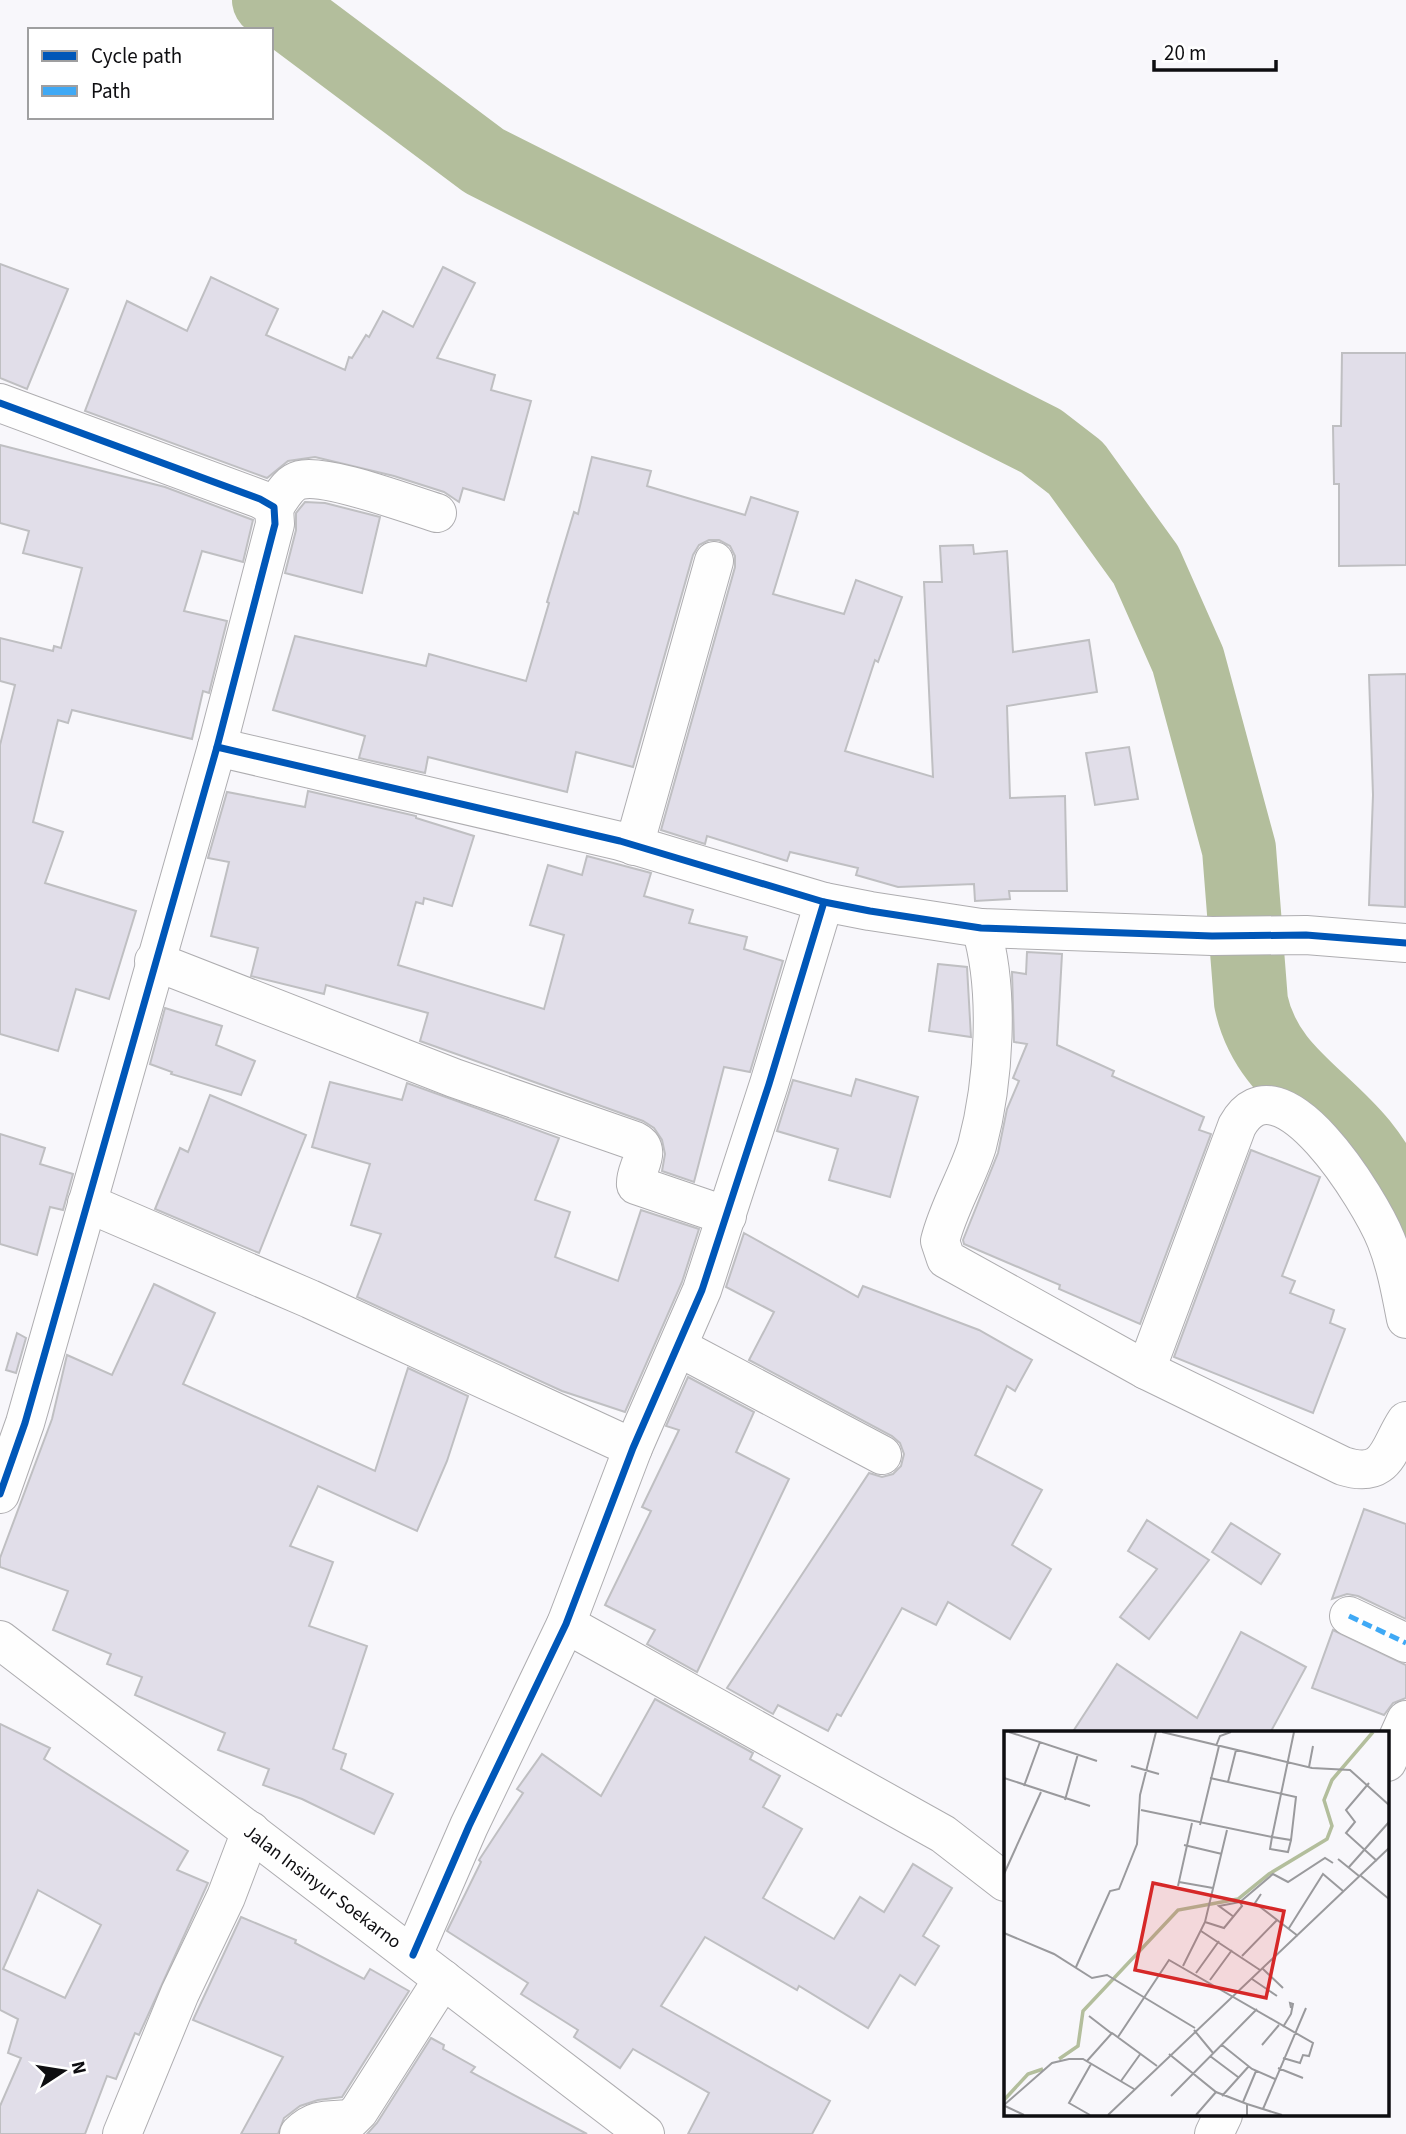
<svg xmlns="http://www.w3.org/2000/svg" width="1406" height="2134" viewBox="0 0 1406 2134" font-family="'Source Sans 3',sans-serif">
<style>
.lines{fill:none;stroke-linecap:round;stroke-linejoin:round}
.river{stroke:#b3be9c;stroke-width:74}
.building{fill:#e1dee9;stroke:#bfbfc2;stroke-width:2;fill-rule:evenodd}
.minor-casing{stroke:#aeadb0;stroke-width:40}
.secondary-casing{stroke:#aeadb0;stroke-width:40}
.minor{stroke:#fefefe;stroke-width:38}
.secondary{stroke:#fefefe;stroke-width:38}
.quiet{stroke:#3fa9f5;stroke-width:5;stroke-dasharray:10 5;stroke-linecap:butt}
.cycleway-casing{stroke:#fff;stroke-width:11}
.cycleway{stroke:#0057b8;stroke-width:7}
.labels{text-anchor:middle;stroke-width:5;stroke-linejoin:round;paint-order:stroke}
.street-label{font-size:19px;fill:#0e0e11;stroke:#fff}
.inset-river{fill:none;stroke:#b3be9c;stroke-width:3.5}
.inset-road{fill:none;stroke:#9a9a9d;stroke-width:2}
.view{fill:#d62828;fill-opacity:0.15;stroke:#d62828;stroke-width:3.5}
.inset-edge{fill:none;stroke:#0e0e11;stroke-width:3.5}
</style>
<rect width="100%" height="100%" fill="#f8f7fb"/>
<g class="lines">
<path class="river" d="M269,0L484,161L1041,441L1076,468L1146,565L1188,660L1239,849L1251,1002C1265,1069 1321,1095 1361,1144C1381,1169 1397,1198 1406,1229"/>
</g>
<g class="building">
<polygon points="0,264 68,289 27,389 0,378"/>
<polygon points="443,267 475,283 437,358 495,375 491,390 531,401 504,500 463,488 459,502 444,492 394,476 315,457 288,461 267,478 85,411 127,301 187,331 211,277 278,309 266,335 345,370 349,357 352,358 366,335 369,337 383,311 413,327"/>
<polygon points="1342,353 1406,353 1406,565 1339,566 1339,484 1334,484 1333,426 1341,426"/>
<polygon points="0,445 165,487 253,520 243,562 202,551 184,611 227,621 209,693 203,691 192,739 72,710 68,723 58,720 33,822 63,832 45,883 136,911 109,999 76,989 58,1051 0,1034 0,745 15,685 0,681 0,638 53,651 54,646 61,648 82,568 23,553 29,531 0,523"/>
<polygon points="592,457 651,471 647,486 745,515 751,497 798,512 773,594 844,614 856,580 902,597 878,662 875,660 845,751 933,777 924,582 942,582 940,546 973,545 974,554 1007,551 1013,652 1089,640 1097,692 1007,706 1010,798 1065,796 1067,891 1009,891 1010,899 975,901 974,884 898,887 856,875 858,868 790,852 787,861 707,836 705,844 661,830 735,567 735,556 730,546 719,540 709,540 699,545 693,555 633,767 576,752 567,792 428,757 425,773 359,758 365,736 273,710 295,636 426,666 429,654 526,681 549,603 547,602 574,512 578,514"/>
<polygon points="305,502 325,503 380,517 362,593 285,573 296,530 296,513"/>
<polygon points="1406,674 1405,907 1369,905 1373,795 1369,675"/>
<polygon points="1129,747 1138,799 1095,805 1086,753"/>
<polygon points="308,791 416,816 416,818 474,836 452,906 424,898 423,904 416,902 398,965 544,1009 564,935 530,925 548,865 582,875 587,856 651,873 644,896 693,910 689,923 747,937 744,949 783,961 750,1072 724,1067 694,1182 662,1171 665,1154 662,1140 654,1128 643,1121 420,1041 428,1013 326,985 324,994 251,976 258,948 211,936 229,862 208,858 227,792 305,807"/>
<polygon points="1027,952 1062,954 1057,1045 1114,1071 1112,1076 1204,1117 1199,1130 1211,1134 1140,1324 1059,1289 1060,1285 964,1244 963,1240 998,1153 1007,1109 1019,1081 1013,1078 1027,1044 1014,1042 1012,972 1026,974"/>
<polygon points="938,964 967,967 971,1037 929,1031"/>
<polygon points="165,1008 222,1026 216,1045 255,1061 241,1095 171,1074 172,1072 150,1064"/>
<polygon points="856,1079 918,1097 890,1197 829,1180 838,1149 777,1131 793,1080 851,1096"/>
<polygon points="330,1082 402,1100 407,1083 559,1138 535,1200 570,1212 555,1257 618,1281 641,1210 699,1229 682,1282 625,1412 562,1391 357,1297 381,1234 351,1225 370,1164 312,1147"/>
<polygon points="210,1095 306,1135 259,1253 155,1209 180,1148 188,1152"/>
<polygon points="0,1134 45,1148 40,1164 73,1174 63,1210 50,1207 37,1255 0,1244"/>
<polygon points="1251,1150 1320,1177 1282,1276 1295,1281 1290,1293 1334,1310 1330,1323 1345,1329 1313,1413 1174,1357"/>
<polygon points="744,1233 858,1297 863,1286 979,1330 1032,1360 1015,1391 1007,1386 975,1455 1042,1490 1012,1545 1051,1569 1010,1639 948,1602 936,1625 902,1608 841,1716 837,1714 828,1731 778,1705 773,1714 727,1688 869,1473 882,1477 893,1474 901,1466 904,1454 900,1443 892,1436 749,1360 774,1312 726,1287"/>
<polygon points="154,1284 215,1313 183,1384 375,1471 408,1368 468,1396 447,1461 417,1531 318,1486 290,1546 333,1562 309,1626 367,1646 333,1749 346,1754 341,1769 393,1794 374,1834 302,1799 263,1785 269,1769 218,1750 225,1733 135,1695 142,1677 107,1664 111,1654 53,1630 68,1591 0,1567 0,1558 52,1419 67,1355 112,1375"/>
<polygon points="17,1333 26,1338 16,1373 6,1370"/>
<polygon points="688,1377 754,1412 736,1452 789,1479 697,1672 647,1644 655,1630 605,1605 651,1511 642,1507 679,1430 666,1426"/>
<polygon points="1364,1509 1406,1524 1406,1619 1358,1596 1347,1594 1332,1599"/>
<polygon points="1147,1520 1209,1560 1149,1639 1120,1617 1157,1569 1128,1551"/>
<polygon points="1231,1523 1280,1554 1261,1584 1212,1552"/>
<polygon points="1333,1630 1406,1665 1406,1698 1393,1703 1384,1715 1312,1688"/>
<polygon points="1241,1632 1306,1667 1270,1733 1072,1733 1117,1664 1197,1718"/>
<polygon points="655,1699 753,1753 750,1759 780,1776 763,1807 802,1829 763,1898 834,1939 860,1897 884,1912 913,1864 952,1888 923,1936 939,1946 915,1985 900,1975 868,2028 799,1986 797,1990 705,1937 661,2006 830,2101 812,2134 688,2134 709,2093 633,2049 620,2068 574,2037 578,2030 521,1994 528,1983 447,1931 481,1862 479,1860 523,1793 517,1789 542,1754 601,1796"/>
<path d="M0,1724L50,1748L44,1759L188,1851L177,1870L208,1883L139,2035L135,2033L116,2079L107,2076L85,2134H0V2106L21,2058L8,2053L18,2019L0,2010ZM38,1890L101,1925L65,1998L3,1969Z"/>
<polygon points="241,1917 296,1940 295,1943 364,1979 370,1969 409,1991 342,2097 318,2100 300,2106 284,2118 278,2134 241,2134 283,2057 193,2020"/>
<polygon points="431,2038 444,2045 443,2049 475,2067 471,2072 587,2134 367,2134 377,2123"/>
</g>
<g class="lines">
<g class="minor-casing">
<g id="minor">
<polyline points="0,403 260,499 274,507 275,524 217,747 25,1423 0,1494"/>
<path d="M274,507C281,498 288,483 300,480C326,473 407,504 437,513"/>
<polyline points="217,747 620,841 824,902 870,911 981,928 1212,936 1306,935 1406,943"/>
<polyline points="634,846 714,561"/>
<path d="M981,928C1000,991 994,1082 977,1146C967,1178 948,1208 940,1241L946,1259L1146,1370L1343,1466C1388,1480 1388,1448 1406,1421"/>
<path d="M154,961L454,1078L635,1141C654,1151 634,1169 636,1185L727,1216"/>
<polyline points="87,1203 310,1299 633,1448"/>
<polyline points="678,1347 882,1455"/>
<path d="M1146,1370L1237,1126C1279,1050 1371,1202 1386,1240C1396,1265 1401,1293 1406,1319"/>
<polyline points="1349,1616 1406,1643"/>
<polyline points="566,1624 943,1834 1005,1882"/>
<polyline points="1387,1762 1406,1720"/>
<polyline points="413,1955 469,1826 566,1624 633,1448 702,1290 769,1084 824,902"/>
<polyline points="122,2134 180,1993 226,1897 251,1831"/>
<path d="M299,2134C316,2117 329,2121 351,2119L359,2111L443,1979"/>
<polyline points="1214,2134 1223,2115"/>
</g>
</g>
<g class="secondary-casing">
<polyline id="secondary" points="0,1640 645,2134"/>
</g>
<use href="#minor" class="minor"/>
<use href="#secondary" class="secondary"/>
<polyline class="quiet" points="1349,1616 1406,1643"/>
<g class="cycleway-casing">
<g id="cycleway">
<polyline points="0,403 260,499 274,507 275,524 217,747 25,1423 0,1494"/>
<polyline points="217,747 620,841 824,902 870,911 981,928 1212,936 1306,935 1406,943"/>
<polyline points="413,1955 469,1826 566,1624 633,1448 702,1290 769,1084 824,902"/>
</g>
</g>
<use href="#cycleway" class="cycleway"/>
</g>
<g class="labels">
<g class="street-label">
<text transform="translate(323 1886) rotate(37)" y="7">Jalan Insinyur Soekarno</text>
</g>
</g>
<g transform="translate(1004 1731)">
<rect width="385" height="385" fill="#f8f7fb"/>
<path class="inset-river" d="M55,328L74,315L79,280L174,179L234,168L265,143L323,108L328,95L320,69L328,49L369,1M0,369L24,343L39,338"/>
<path class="inset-road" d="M5,1L93,30M158,1L308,37L346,39L385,74M212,15L216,5L227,1M127,35L155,43M305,36L309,15M0,47L86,75M206,47L292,66L287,109L268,106L266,118L284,121L287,109M224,51L232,19M365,52L342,79L351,91L342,102L373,130M20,55L36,11M61,69L74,23M137,79L268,106L290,1M196,94L215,15M180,114L218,123M334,128L355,145M345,136L385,91M0,143L37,61M357,145L385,168M175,151L209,157M174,155L188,92M257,163L251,172L294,205M230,186L215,175L236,171M201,191L220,197L238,175L236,171L269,143L284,151L321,127L329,132M285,197L319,143L339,160M197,200L256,239M0,202L50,223L88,247L103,244L191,297M238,225L273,189M179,235L201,191L223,99M72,236L106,160L115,158L133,113L136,64L152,1M259,238L279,257M192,242L215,210M248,248L273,265M206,249L228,219M85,285L107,302M279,296L287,283L289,273L286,272L287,277M190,299L209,322M114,306L165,229L309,312L305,325L299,324L296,332L279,327M218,314L248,338L271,348M258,314L275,294M165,323L212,361L243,373V384M206,325L234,346M83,330L108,302L153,335M274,337L299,347M117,350L137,322M167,365L253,278M218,365L245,335M239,371L252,340M243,373L278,384M0,374L48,332L65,328H79L130,358M1,375L20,384M259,378L302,277M86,384L65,372L87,333M104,384L385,117M192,384L212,361"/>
<path class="view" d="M149,152L280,180L262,267L131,239Z"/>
<rect width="385" height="385" class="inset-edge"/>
</g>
<rect x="28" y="28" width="245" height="91" fill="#ffffff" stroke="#9f9fa0" stroke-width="2"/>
<rect x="42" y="51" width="35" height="10" fill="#0057b8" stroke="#9f9fa0" stroke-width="2"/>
<text x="91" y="63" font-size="21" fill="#0e0e11">Cycle path</text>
<rect x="42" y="86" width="35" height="10" fill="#3fa9f5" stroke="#9f9fa0" stroke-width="2"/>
<text x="91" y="98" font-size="21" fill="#0e0e11">Path</text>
<g transform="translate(63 2071) rotate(78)" stroke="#ffffff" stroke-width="5" paint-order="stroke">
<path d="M0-5L12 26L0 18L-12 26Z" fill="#0e0e11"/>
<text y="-10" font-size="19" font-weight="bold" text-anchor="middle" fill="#0e0e11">N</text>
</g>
<path d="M1154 60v10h122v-10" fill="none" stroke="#0e0e11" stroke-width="3.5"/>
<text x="1164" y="60" font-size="21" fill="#0e0e11" stroke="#ffffff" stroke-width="5" paint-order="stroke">20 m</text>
</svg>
